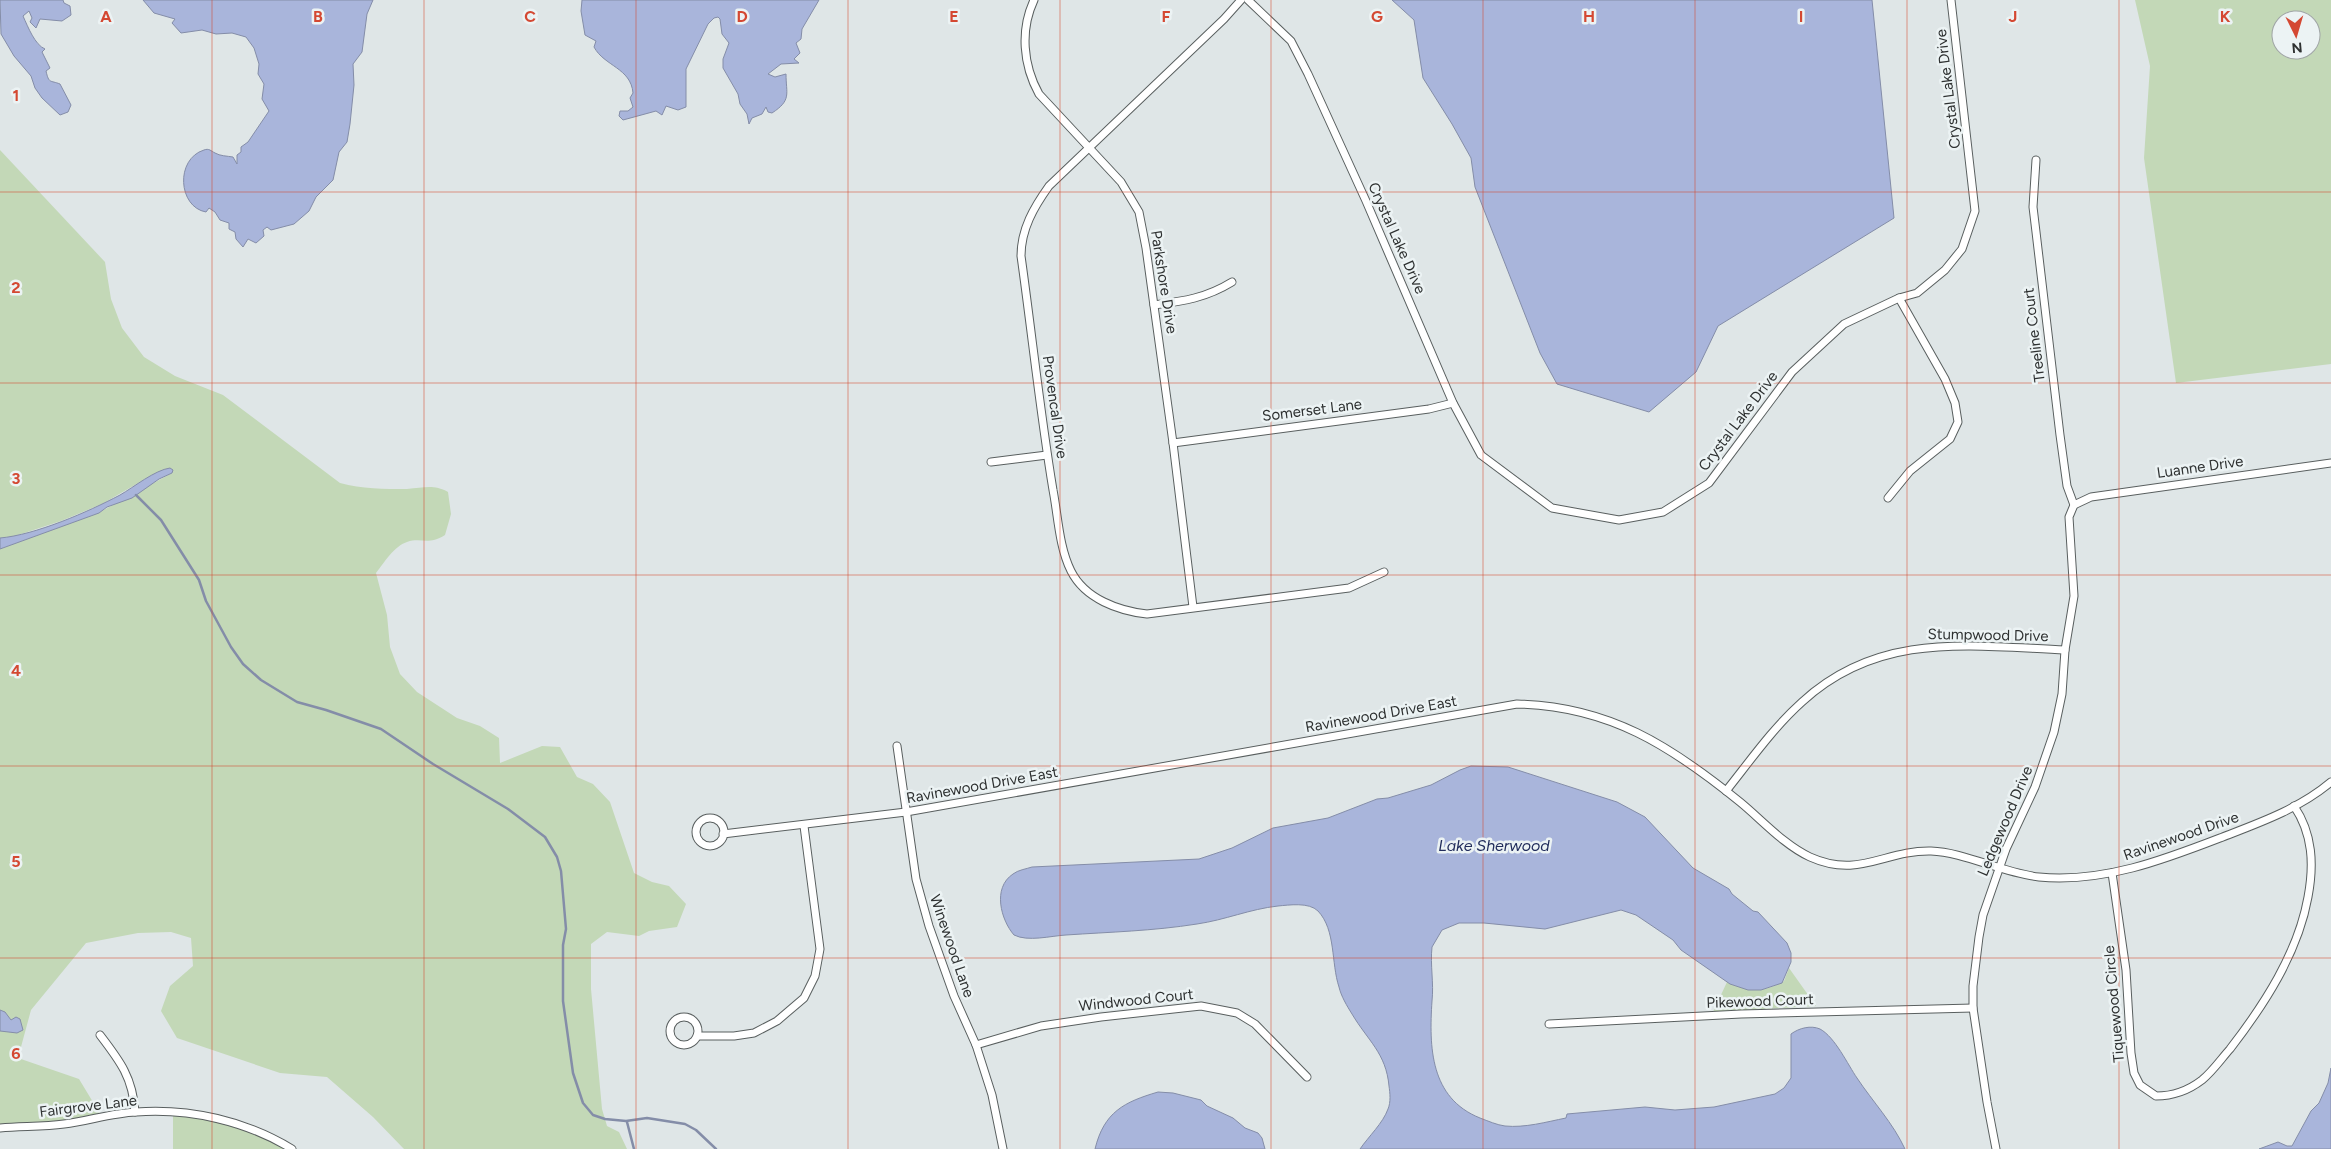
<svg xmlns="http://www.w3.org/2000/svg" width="2331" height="1149" viewBox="0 0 2331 1149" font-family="Figtree,sans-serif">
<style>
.green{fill:#c3d8b7;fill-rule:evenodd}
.water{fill:#a9b5db;stroke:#848da8}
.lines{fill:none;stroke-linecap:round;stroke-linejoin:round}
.stream{stroke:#848da8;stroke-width:2.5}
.minor-casing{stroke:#595f5f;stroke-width:9}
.minor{stroke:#fff;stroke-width:7}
.grid{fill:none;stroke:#d44832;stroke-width:1;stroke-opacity:0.55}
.labels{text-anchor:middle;stroke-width:5;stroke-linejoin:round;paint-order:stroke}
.street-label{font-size:15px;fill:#2e3131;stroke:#ecf3f4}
.water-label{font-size:16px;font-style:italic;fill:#212c5b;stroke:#ecf3f4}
.grid-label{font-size:16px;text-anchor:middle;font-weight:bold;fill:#d44832;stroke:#ecf3f4;stroke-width:5;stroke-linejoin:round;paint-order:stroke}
</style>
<rect width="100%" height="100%" fill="#dfe6e7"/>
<g class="green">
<path d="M2135,0H2331V364L2176,383L2144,158L2150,66ZM2281,20H2311V50H2281Z"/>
<path d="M0,150L105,262L111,299L122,328L144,357L175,376L223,395L340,483C362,489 384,489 407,489C424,488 433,484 448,492L451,514L445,535C427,546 422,537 407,542C394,546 384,563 376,573L387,615L390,647L400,674L417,692L457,718L480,726L499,738L500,763L542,746L560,747L577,777L593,784L610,802L634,873L652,882L669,886L686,904L677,927L649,931L639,936L607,932L591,944V989L602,1109L607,1126L619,1132L627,1149H404L373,1117L327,1077L280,1073L177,1038L161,1011L170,986L193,966L191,938L171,932L138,933L86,943L31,1010L18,1058L79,1079L102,1117L0,1128V549L98,513L172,473L152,475L102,504L61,521L12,537L0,538Z"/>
<path d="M1789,968L1816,1006L1713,1012L1727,982C1749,990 1763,994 1784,981Z"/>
<polygon points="173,1112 215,1118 292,1149 173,1149"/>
</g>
<g class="water">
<path d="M0,0H63L64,3L70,6L71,15L62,21L40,19L36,28L30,22L32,18L29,11L23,16C28,27 35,45 45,49L42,52L50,68L46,71C49,84 50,80 60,84L71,105L68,112L60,115L42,98L35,88L31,76L14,56L1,34Z"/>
<path d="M143,0H373L367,14L362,52L353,64L354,85L350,124L347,142L339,152L333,180L316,197L309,211L294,224L271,230L267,227L263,230L264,236L256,243L248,239L243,247L236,239L235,232L229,229V223L220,220L215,212L209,208L206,212C178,207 175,159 204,150C209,148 211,151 215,153C220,156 227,156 233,157L237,164V155L241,152V147L248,142L269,111L262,99L264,84L258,74L259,64L254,48L246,37L232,33L216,34L202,30L181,33L172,23L175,19L154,13Z"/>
<path d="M582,0H819L802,29L801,39L796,43L800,53L794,59L799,63L781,64L768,74L775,77L786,74C786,94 792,100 772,113L768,112L766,107L762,114L752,118L749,124L747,114L740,104L738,94L723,68V59L729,43L722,34L720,19L718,17L714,18L708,24L686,69V107L678,110L666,106L662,115L656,111L623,120L619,116L620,111H628L633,107L630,98L633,93C631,68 604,66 594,47L596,41L585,35L581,11Z"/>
<polygon points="1392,0 1872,0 1894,218 1718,326 1696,372 1649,412 1557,384 1540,353 1475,187 1471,158 1452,124 1423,78 1414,20"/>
<path d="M170,468L173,470L172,473L159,479L132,498L107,507L99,513L0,549V538C35,535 88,512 120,495C134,487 155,470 170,468Z"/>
<path d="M1471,766L1508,767L1617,802L1645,817L1693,868L1729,889L1732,894L1753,911L1758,912L1787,943L1791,953V962L1782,983L1761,990H1748L1730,984L1681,950L1673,940L1636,915L1621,910L1545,929L1484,923H1459L1442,930L1432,947C1430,965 1434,983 1432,1001C1429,1047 1430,1098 1480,1118C1488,1121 1497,1125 1505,1126C1525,1128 1546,1122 1566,1118L1567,1114L1645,1107L1675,1110L1714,1107L1775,1094L1784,1088L1791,1078V1034C1799,1028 1811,1025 1820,1029C1835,1037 1848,1065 1857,1078C1873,1102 1893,1123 1905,1149H1360C1369,1136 1383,1123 1388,1109C1391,1102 1390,1093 1389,1086C1386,1053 1368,1041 1352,1014C1347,1006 1341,996 1339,987C1331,963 1336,930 1318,911C1309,902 1289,905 1278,906C1250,909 1225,920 1197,924C1153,931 1110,932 1066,935C1050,936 1028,942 1014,935C1001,920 992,888 1013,874C1018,870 1026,869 1032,867L1199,859L1232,848L1273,828L1328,818L1377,799L1388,798L1431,785L1460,770Z"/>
<polygon points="0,1010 5,1012 11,1020 16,1017 20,1019 23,1030 17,1033 0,1031"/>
<polygon points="2331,1068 2331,1149 2259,1149 2278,1142 2287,1146 2292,1146 2311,1111 2319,1103 2328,1083"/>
<path d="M1158,1092L1173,1093L1201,1100L1207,1106L1233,1118L1245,1128L1258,1133L1262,1138L1265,1149H1095C1104,1112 1124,1102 1158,1092Z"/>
</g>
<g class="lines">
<g class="stream">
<polyline points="136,495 161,520 199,580 206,601 231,647 243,664 261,680 297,702 326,710 381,729 433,764 508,809 545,837 557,857 561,871 566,929 563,945 563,1001 573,1073 583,1103 593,1115 605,1119 626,1121 647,1118 685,1124 696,1130 716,1149"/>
<polyline points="627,1122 634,1149"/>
</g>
<g class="minor-casing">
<g id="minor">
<path d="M1034,0C1020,30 1023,65 1039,94L1121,182L1139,212L1146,248L1173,443L1193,607"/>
<path d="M1241,0L1224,19L1049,186C1034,207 1021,229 1021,256C1032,334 1040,412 1053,490C1058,516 1059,547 1071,571C1085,599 1119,611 1147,614L1349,588L1384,572"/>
<polyline points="1248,0 1291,41 1308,74 1366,201 1453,403 1481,455 1552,508 1619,520 1663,512 1709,483 1792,372 1844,324 1899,298 1917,293 1945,270 1962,249 1975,211 1951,0"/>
<polyline points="2036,160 2033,207 2036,232 2060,435 2067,486 2074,505"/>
<path d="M1154,305C1184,301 1206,298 1232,282"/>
<polyline points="1173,443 1429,409 1453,403"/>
<polyline points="991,462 1047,455"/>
<polyline points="1888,498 1910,471 1950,439 1958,422 1955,403 1945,379 1899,298"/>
<polyline points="897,746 916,879 929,926 954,996 976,1045 992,1095 1003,1149"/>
<path d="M1726,791C1750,761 1773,728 1802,702C1879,631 1970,646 2065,650"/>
<circle cx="710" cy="832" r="14"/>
<path d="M723,834L906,812L1517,704C1609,706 1671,746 1740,802C1762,820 1784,845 1810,857C1859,879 1885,850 1931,851C1964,852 2003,873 2039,877C2103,883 2163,860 2220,838C2259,823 2299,809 2331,782"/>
<path d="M2112,873L2126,970L2131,1053L2134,1073L2140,1085L2156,1096C2172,1096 2189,1090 2202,1080C2213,1071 2221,1059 2230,1049C2264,1005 2298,953 2308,897C2314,865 2313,834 2294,806"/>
<circle cx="684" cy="1031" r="14"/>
<polyline points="1549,1024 1741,1014 1973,1008"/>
<path d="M100,1035C120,1061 133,1078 135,1112"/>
<polyline points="697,1036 734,1036 754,1033 777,1021 804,998 815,976 820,949 804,826"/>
<polyline points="976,1045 1041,1026 1101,1017 1201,1006 1237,1013 1255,1024 1307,1077"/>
<path d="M0,1128C21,1126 43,1127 64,1124C88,1121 112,1113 136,1112C190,1108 246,1121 292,1149"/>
<polyline points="1996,1149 1987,1102 1973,1008 1973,986 1979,937 1983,915 2006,849 2035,787 2054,732 2062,694 2065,650 2074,596 2069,517 2074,505 2091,497 2331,463"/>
</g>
</g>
<use href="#minor" class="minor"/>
</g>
<path class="grid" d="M212,0V1149M424,0V1149M636,0V1149M848,0V1149M1060,0V1149M1271,0V1149M1483,0V1149M1695,0V1149M1907,0V1149M2119,0V1149M0,192H2331M0,383H2331M0,575H2331M0,766H2331M0,958H2331"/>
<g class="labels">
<g class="street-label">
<text transform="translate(1948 89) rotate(-97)" y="5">Crystal Lake Drive</text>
<text transform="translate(1397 238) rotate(66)" y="5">Crystal Lake Drive</text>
<text transform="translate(1164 282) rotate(81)" y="5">Parkshore Drive</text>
<text transform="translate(2034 335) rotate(-97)" y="5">Treeline Court</text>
<text transform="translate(1055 407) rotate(82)" y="5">Provencal Drive</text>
<text transform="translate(1312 410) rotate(-7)" y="5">Somerset Lane</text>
<text transform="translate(1738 421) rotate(-53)" y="5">Crystal Lake Drive</text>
<text transform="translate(2200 467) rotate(-8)" y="5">Luanne Drive</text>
<text transform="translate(1988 635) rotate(1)" y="5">Stumpwood Drive</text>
<text transform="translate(1381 714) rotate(-10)" y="5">Ravinewood Drive East</text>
<text transform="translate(982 785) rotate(-10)" y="5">Ravinewood Drive East</text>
<text transform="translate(2005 821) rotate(-67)" y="5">Ledgewood Drive</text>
<text transform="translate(2181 836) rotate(-19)" y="5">Ravinewood Drive</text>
<text transform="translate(952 946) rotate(71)" y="5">Winewood Lane</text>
<text transform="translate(1136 1000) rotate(-6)" y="5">Windwood Court</text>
<text transform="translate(1760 1001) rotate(-2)" y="5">Pikewood Court</text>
<text transform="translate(2114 1004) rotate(-95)" y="5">Tiquewood Circle</text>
<text transform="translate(88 1106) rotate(-7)" y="5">Fairgrove Lane</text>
</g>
<g class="water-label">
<text x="1494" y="851">Lake Sherwood</text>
</g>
</g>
<g class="grid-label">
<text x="106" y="22">A</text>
<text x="318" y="22">B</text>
<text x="530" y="22">C</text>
<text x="742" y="22">D</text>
<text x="954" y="22">E</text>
<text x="1166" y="22">F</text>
<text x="1377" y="22">G</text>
<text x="1589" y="22">H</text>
<text x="1801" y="22">I</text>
<text x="2013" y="22">J</text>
<text x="2225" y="22">K</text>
<text x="16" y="101">1</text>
<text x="16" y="293">2</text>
<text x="16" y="484">3</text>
<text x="16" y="676">4</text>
<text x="16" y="867">5</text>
<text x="16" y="1059">6</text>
</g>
<g transform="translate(2296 35) rotate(175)"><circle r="24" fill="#ecf3f4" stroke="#a0a5a6"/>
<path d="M0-4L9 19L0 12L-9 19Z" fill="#d44832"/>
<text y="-8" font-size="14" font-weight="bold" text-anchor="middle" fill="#2e3131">N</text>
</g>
</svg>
